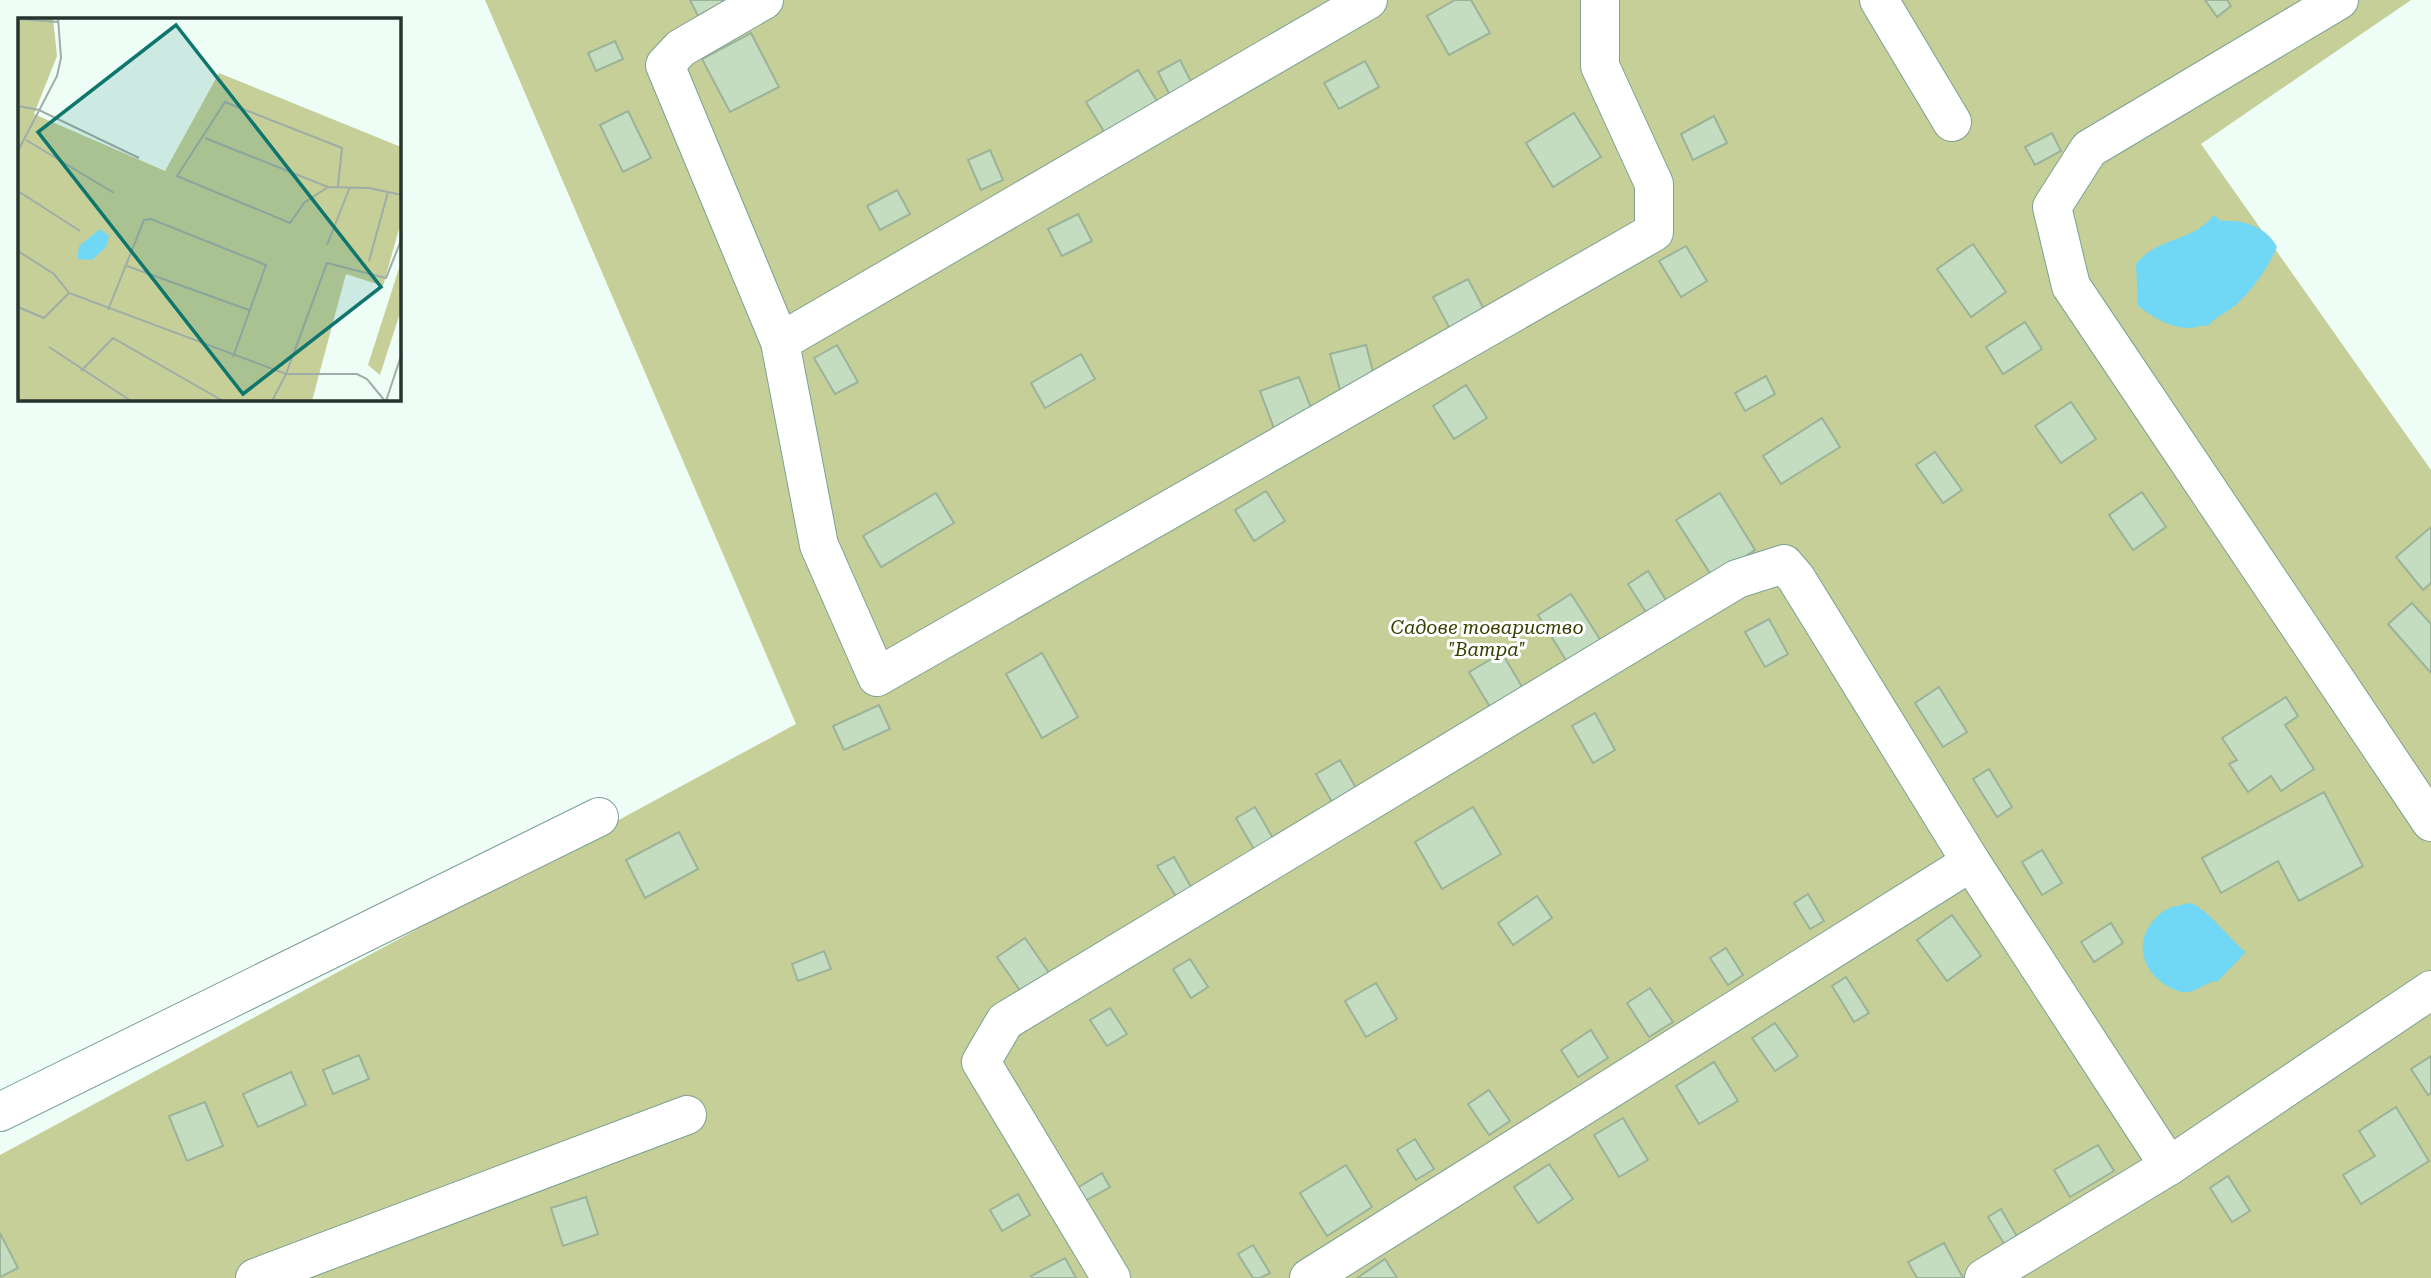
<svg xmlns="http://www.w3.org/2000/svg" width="2431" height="1278" viewBox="0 0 2431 1278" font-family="'Roboto Serif',serif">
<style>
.green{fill:#c6cf98}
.water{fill:#70d7f5}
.building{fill:#c4ddc1;stroke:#9bb398;stroke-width:2}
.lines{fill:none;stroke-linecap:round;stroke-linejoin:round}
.street-casing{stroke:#7ca192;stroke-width:40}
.street{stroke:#fff;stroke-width:38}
.labels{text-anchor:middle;stroke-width:6;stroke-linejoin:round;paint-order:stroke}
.park-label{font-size:19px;font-style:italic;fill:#383e00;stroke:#fff}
.inset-road{fill:none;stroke:#9eada7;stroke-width:2}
.view{fill:#0f766e;fill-opacity:0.15;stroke:#0f766e;stroke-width:3.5}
.inset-edge{fill:none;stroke:#25342e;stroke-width:3.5}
</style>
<rect width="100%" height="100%" fill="#eefef7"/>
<polygon class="green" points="485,0 2411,0 2201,144 2431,470 2431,1278 0,1278 0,1155 796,724"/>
<g class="water">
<path d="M2214,215L2221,221C2243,219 2267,227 2277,247C2269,266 2254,288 2239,302C2229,312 2217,315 2208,326C2199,325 2194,329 2186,328C2166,326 2153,317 2138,306L2136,264C2157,237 2193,242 2214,215Z"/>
<path d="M2190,903C2206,907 2231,941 2246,952L2218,981C2205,980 2195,997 2178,991C2140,977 2129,936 2164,911C2171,906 2182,905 2190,903Z"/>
</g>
<g class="building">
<polygon points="690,0 727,0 698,16"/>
<polygon points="1455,0 1471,0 1490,33 1449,55 1427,16"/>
<polygon points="2205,0 2227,0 2231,6 2217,17"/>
<polygon points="751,33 779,87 730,112 702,59"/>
<polygon points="615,41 623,59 596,71 588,53"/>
<polygon points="1180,60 1197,93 1175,105 1158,72"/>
<polygon points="1365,61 1379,87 1339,109 1324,83"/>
<polygon points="1138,70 1160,106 1108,138 1086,102"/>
<polygon points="628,111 651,158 623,172 600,125"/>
<polygon points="1574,113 1601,157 1553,187 1526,143"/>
<polygon points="1714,116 1727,143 1693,160 1681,134"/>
<polygon points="2052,133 2061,151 2035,165 2025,147"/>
<polygon points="990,150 1003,180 981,190 968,160"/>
<polygon points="897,190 910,214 880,230 867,206"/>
<polygon points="1078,214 1092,241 1062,256 1048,229"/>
<polygon points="1973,244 2006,292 1971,317 1937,269"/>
<polygon points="1686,246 1707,281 1681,297 1659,261"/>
<polygon points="1468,279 1486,313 1451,331 1433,297"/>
<polygon points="2025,322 2042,349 2003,374 1986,347"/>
<polygon points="837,345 858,382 835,394 814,358"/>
<polygon points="1366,345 1377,387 1342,397 1330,354"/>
<polygon points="1081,354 1095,379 1045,408 1031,383"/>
<polygon points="1766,376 1775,394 1745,411 1735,393"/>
<polygon points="1299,377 1314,416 1275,431 1260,391"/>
<polygon points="1466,385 1487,418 1454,439 1433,406"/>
<polygon points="2071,402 2096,439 2061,463 2035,426"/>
<polygon points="1822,418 1840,447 1781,484 1763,456"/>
<polygon points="1935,452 1962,490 1943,503 1916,465"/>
<polygon points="1266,491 1285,521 1254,541 1235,510"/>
<polygon points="2142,492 2166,527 2133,550 2109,515"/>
<polygon points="936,493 954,523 881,567 863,536"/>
<polygon points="1720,493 1755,550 1713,578 1676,520"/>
<polygon points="2431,527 2431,583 2423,590 2396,557"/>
<polygon points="1648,571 1669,605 1649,617 1628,584"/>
<polygon points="1571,594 1603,644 1569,665 1538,615"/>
<polygon points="2412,603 2431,624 2431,673 2388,624"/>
<polygon points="1769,619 1788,654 1765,667 1745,632"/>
<polygon points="1042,653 1078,717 1042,738 1006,674"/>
<polygon points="1502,653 1528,697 1496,717 1469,672"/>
<polygon points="1939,687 1967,732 1943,747 1915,703"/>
<polygon points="2286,697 2298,716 2285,725 2314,769 2281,791 2271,776 2248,792 2229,764 2237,760 2222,738"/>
<polygon points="879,705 890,729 844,750 833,726"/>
<polygon points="1595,713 1615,750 1593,763 1572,726"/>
<polygon points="1340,760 1360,795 1336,809 1316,774"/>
<polygon points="1989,769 2012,807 1997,817 1973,779"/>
<polygon points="2324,792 2363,866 2299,901 2278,861 2221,893 2202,858"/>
<polygon points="1255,807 1274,840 1255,851 1236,818"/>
<polygon points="1473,807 1501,854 1442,889 1415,842"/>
<polygon points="679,832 698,869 645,898 626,860"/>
<polygon points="2042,850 2062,883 2042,895 2022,862"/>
<polygon points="1174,857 1192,889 1177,898 1157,866"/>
<polygon points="1808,894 1824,921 1810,929 1794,903"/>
<polygon points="1537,896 1552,918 1513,945 1498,923"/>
<polygon points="1952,915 1981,956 1947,981 1917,940"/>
<polygon points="2111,923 2123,943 2094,962 2081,942"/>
<polygon points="1025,938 1054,980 1026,999 997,957"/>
<polygon points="1726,948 1743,975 1728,985 1710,958"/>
<polygon points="824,951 831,969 798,981 792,964"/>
<polygon points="1190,959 1208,987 1191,998 1173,969"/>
<polygon points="1846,977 1869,1013 1854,1022 1832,986"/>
<polygon points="1376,983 1397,1019 1366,1037 1345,1001"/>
<polygon points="1650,988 1673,1022 1649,1037 1627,1003"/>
<polygon points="1110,1008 1127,1034 1107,1046 1090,1020"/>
<polygon points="1775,1023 1798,1056 1775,1071 1752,1038"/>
<polygon points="1591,1030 1608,1058 1578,1077 1561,1050"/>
<polygon points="359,1055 369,1079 333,1094 323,1070"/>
<polygon points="2431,1056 2431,1093 2428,1095 2411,1069"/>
<polygon points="1714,1062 1738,1101 1699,1124 1676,1086"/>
<polygon points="291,1072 306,1105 258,1127 243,1094"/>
<polygon points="1489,1090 1510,1121 1489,1135 1468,1104"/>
<polygon points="205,1102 223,1146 187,1161 169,1116"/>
<polygon points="2396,1107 2429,1161 2361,1204 2343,1175 2375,1156 2359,1131"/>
<polygon points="1623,1118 1648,1160 1619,1177 1594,1135"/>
<polygon points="1415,1139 1434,1169 1416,1180 1397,1150"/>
<polygon points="2098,1145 2114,1171 2070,1197 2054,1170"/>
<polygon points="1549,1164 1573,1199 1538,1223 1514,1187"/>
<polygon points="1346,1165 1372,1207 1327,1236 1300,1193"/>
<polygon points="1102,1173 1110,1187 1085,1201 1077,1188"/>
<polygon points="2228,1176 2250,1211 2232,1222 2210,1188"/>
<polygon points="1018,1194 1030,1215 1002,1231 990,1210"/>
<polygon points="586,1197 598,1234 563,1246 551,1208"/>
<polygon points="2001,1209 2022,1245 2009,1252 1988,1217"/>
<polygon points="0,1233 18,1268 0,1277"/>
<polygon points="1944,1243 1963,1278 1917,1278 1908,1262"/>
<polygon points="1253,1245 1270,1273 1260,1278 1253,1278 1238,1254"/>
<polygon points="1065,1258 1076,1278 1033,1278 1031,1276"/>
<polygon points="1385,1259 1397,1278 1357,1278"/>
</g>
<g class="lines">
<g class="street-casing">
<g id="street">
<polyline points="764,0 681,48 665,65 780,342 819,545 877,677 1654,232 1654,184 1600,66 1600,0"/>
<polyline points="1879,0 1952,122"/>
<polyline points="2339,0 2089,149 2052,207 2071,286 2431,822"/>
<polyline points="780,342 1368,0"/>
<polyline points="0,1112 599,817"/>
<polyline points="255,1278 687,1115"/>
<polyline points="1111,1278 981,1062 1005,1021 1737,579 1784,564 1796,578 1971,862 2169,1166"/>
<polyline points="1309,1278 1971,862"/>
<polyline points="1984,1278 2169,1166 2431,990"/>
</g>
</g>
<use href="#street" class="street"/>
</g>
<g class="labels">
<g class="park-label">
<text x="1487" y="634">Садове товариство<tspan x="1487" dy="22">"Ватра"</tspan></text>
</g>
</g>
<g transform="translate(18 18)">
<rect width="383" height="383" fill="#eefef7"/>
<path d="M0,0H35L39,38L16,96L147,153L201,55L383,129V204L365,268L328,256L294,383H0ZM383,244V292L362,357L350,347Z" fill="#c6cf98"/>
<path d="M82,211L91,218L88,229L74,242L59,241L61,228Z" fill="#70d7f5"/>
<path class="inset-road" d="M0,1L40,4M0,88L21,92L121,140M187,120L310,169M8,122L96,175M0,133L39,58L43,40L40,0M320,168L324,130L207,84L159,158L272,205L286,185L310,169L351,170L384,177M0,173L62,213M309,227L332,169M0,233L36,256L51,275L268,356H339L349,361L367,383M351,243L370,174M109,248L231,292M0,289L26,300L51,275M90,292L126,202L133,201L248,247L215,339M31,329L113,383M63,353L95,320L205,383M254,383L268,356L309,245L368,260L384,220M368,383L384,335"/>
<path class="view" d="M158,7L363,269L225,376L20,114Z"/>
<rect width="383" height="383" class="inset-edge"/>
</g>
</svg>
